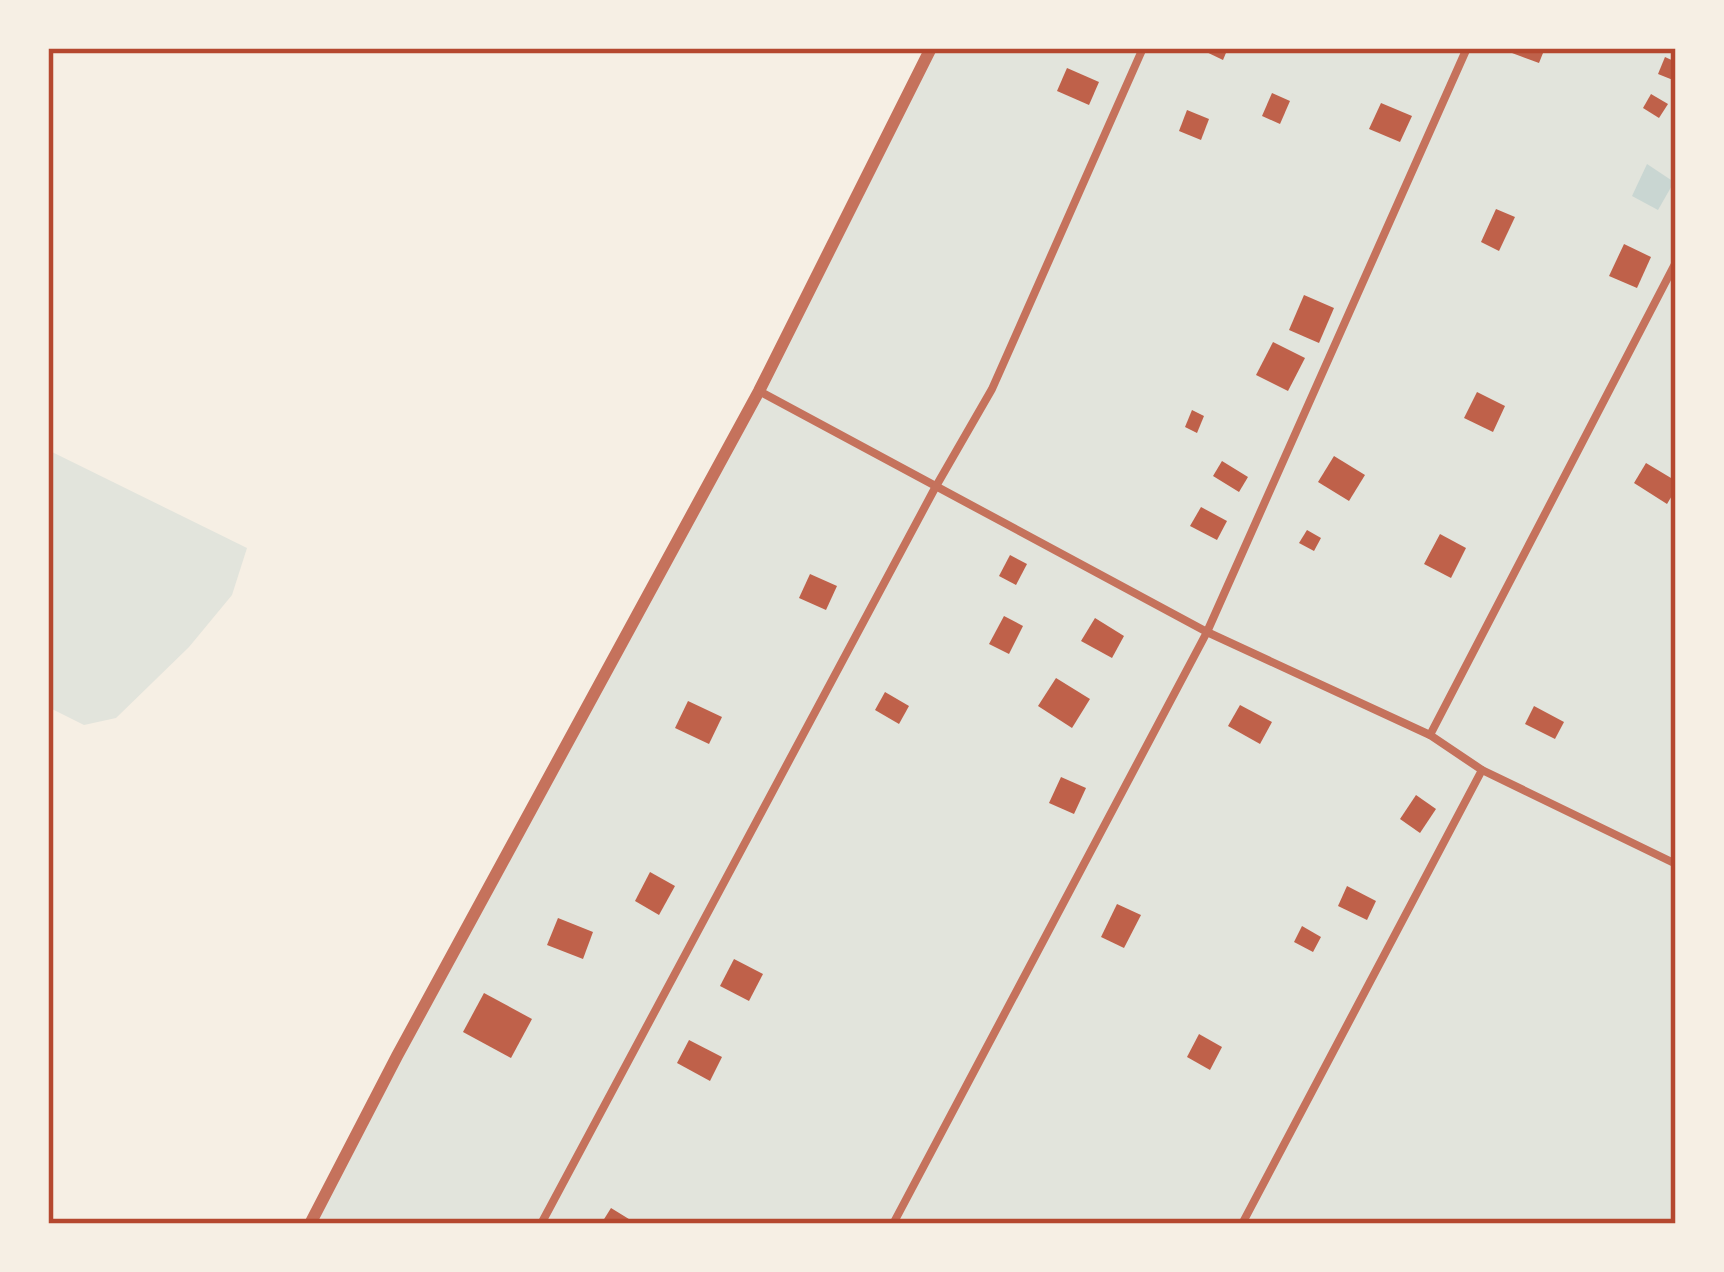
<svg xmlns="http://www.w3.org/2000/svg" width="1724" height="1272" viewBox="0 0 1724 1272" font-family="'Roboto Condensed',sans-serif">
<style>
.green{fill:#e2e4dc}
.water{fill:#c9d6d2}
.building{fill:#bf614a}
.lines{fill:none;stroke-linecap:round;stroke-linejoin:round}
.service{stroke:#c5725c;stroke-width:8}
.minor{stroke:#c5725c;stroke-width:12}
.neatline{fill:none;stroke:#b5482f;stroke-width:4.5}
</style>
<rect width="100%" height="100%" fill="#f6efe4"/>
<g class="green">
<polygon points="931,48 1676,48 1676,1224 310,1224 759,391"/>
<polygon points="48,450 247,548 232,595 189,647 116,718 84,725 48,707"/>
</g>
<polygon class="water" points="1647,164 1674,182 1658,210 1632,196"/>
<g class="building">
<polygon points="1198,48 1228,48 1223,60"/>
<polygon points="1514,48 1545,48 1539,63 1512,53"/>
<polygon points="1665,57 1676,62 1673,80 1658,74"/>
<polygon points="1067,68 1099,82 1089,105 1057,91"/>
<polygon points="1272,93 1290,101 1280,124 1262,116"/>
<polygon points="1651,94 1668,104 1659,118 1643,108"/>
<polygon points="1381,103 1412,116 1400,142 1369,129"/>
<polygon points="1187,110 1209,119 1201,140 1179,131"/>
<polygon points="1496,209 1515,217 1499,251 1481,242"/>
<polygon points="1624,244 1651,257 1637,288 1609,276"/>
<polygon points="1304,295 1334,308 1319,343 1289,330"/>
<polygon points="1273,342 1305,358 1288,391 1256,375"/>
<polygon points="1477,392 1505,406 1493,432 1464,418"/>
<polygon points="1192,410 1204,416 1197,433 1185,427"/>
<polygon points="1334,456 1365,475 1349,501 1318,482"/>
<polygon points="1222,461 1248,477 1239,492 1213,476"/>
<polygon points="1646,463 1676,481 1676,489 1667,504 1634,483"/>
<polygon points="1201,507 1227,521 1217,540 1190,526"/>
<polygon points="1307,530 1321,538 1314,551 1299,543"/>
<polygon points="1440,534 1466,548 1451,578 1424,564"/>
<polygon points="1010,555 1027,564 1016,585 999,576"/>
<polygon points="810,574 837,586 826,610 799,598"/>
<polygon points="1004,616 1023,626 1009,654 989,644"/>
<polygon points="1095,618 1124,636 1112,658 1081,641"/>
<polygon points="1056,678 1090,699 1072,728 1038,706"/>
<polygon points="885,692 909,706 899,724 875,710"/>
<polygon points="688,701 722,717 709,744 675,728"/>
<polygon points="1240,705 1272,722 1260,744 1228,726"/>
<polygon points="1534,706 1564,722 1555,739 1525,724"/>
<polygon points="1061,777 1086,788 1074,814 1049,803"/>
<polygon points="1416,795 1436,809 1420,833 1400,819"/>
<polygon points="650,872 675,886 659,915 635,901"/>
<polygon points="1347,886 1376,901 1367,920 1338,906"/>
<polygon points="1117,904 1141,915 1124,948 1101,937"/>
<polygon points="558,918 593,932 583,959 547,945"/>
<polygon points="1302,926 1321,937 1313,952 1294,942"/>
<polygon points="734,959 763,974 749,1001 720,986"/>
<polygon points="484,993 532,1019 511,1058 463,1032"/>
<polygon points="1199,1034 1222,1047 1210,1070 1187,1057"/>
<polygon points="689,1040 722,1057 710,1081 677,1063"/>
<polygon points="611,1208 637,1224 601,1224"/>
</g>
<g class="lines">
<g class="service">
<polyline points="759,391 1207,632 1430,735 1482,770 1676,864"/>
<polyline points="1430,735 1676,262"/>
<polyline points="541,1224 935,488 992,389 1143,48"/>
<polyline points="893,1224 1207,632 1467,48"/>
<polyline points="1242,1224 1482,770"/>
</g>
<polyline class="minor" points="310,1224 397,1056 759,391 931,48"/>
</g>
<rect width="1724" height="1272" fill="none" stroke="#f6efe4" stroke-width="102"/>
<rect x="51" y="51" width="1622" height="1170" class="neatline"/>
</svg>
